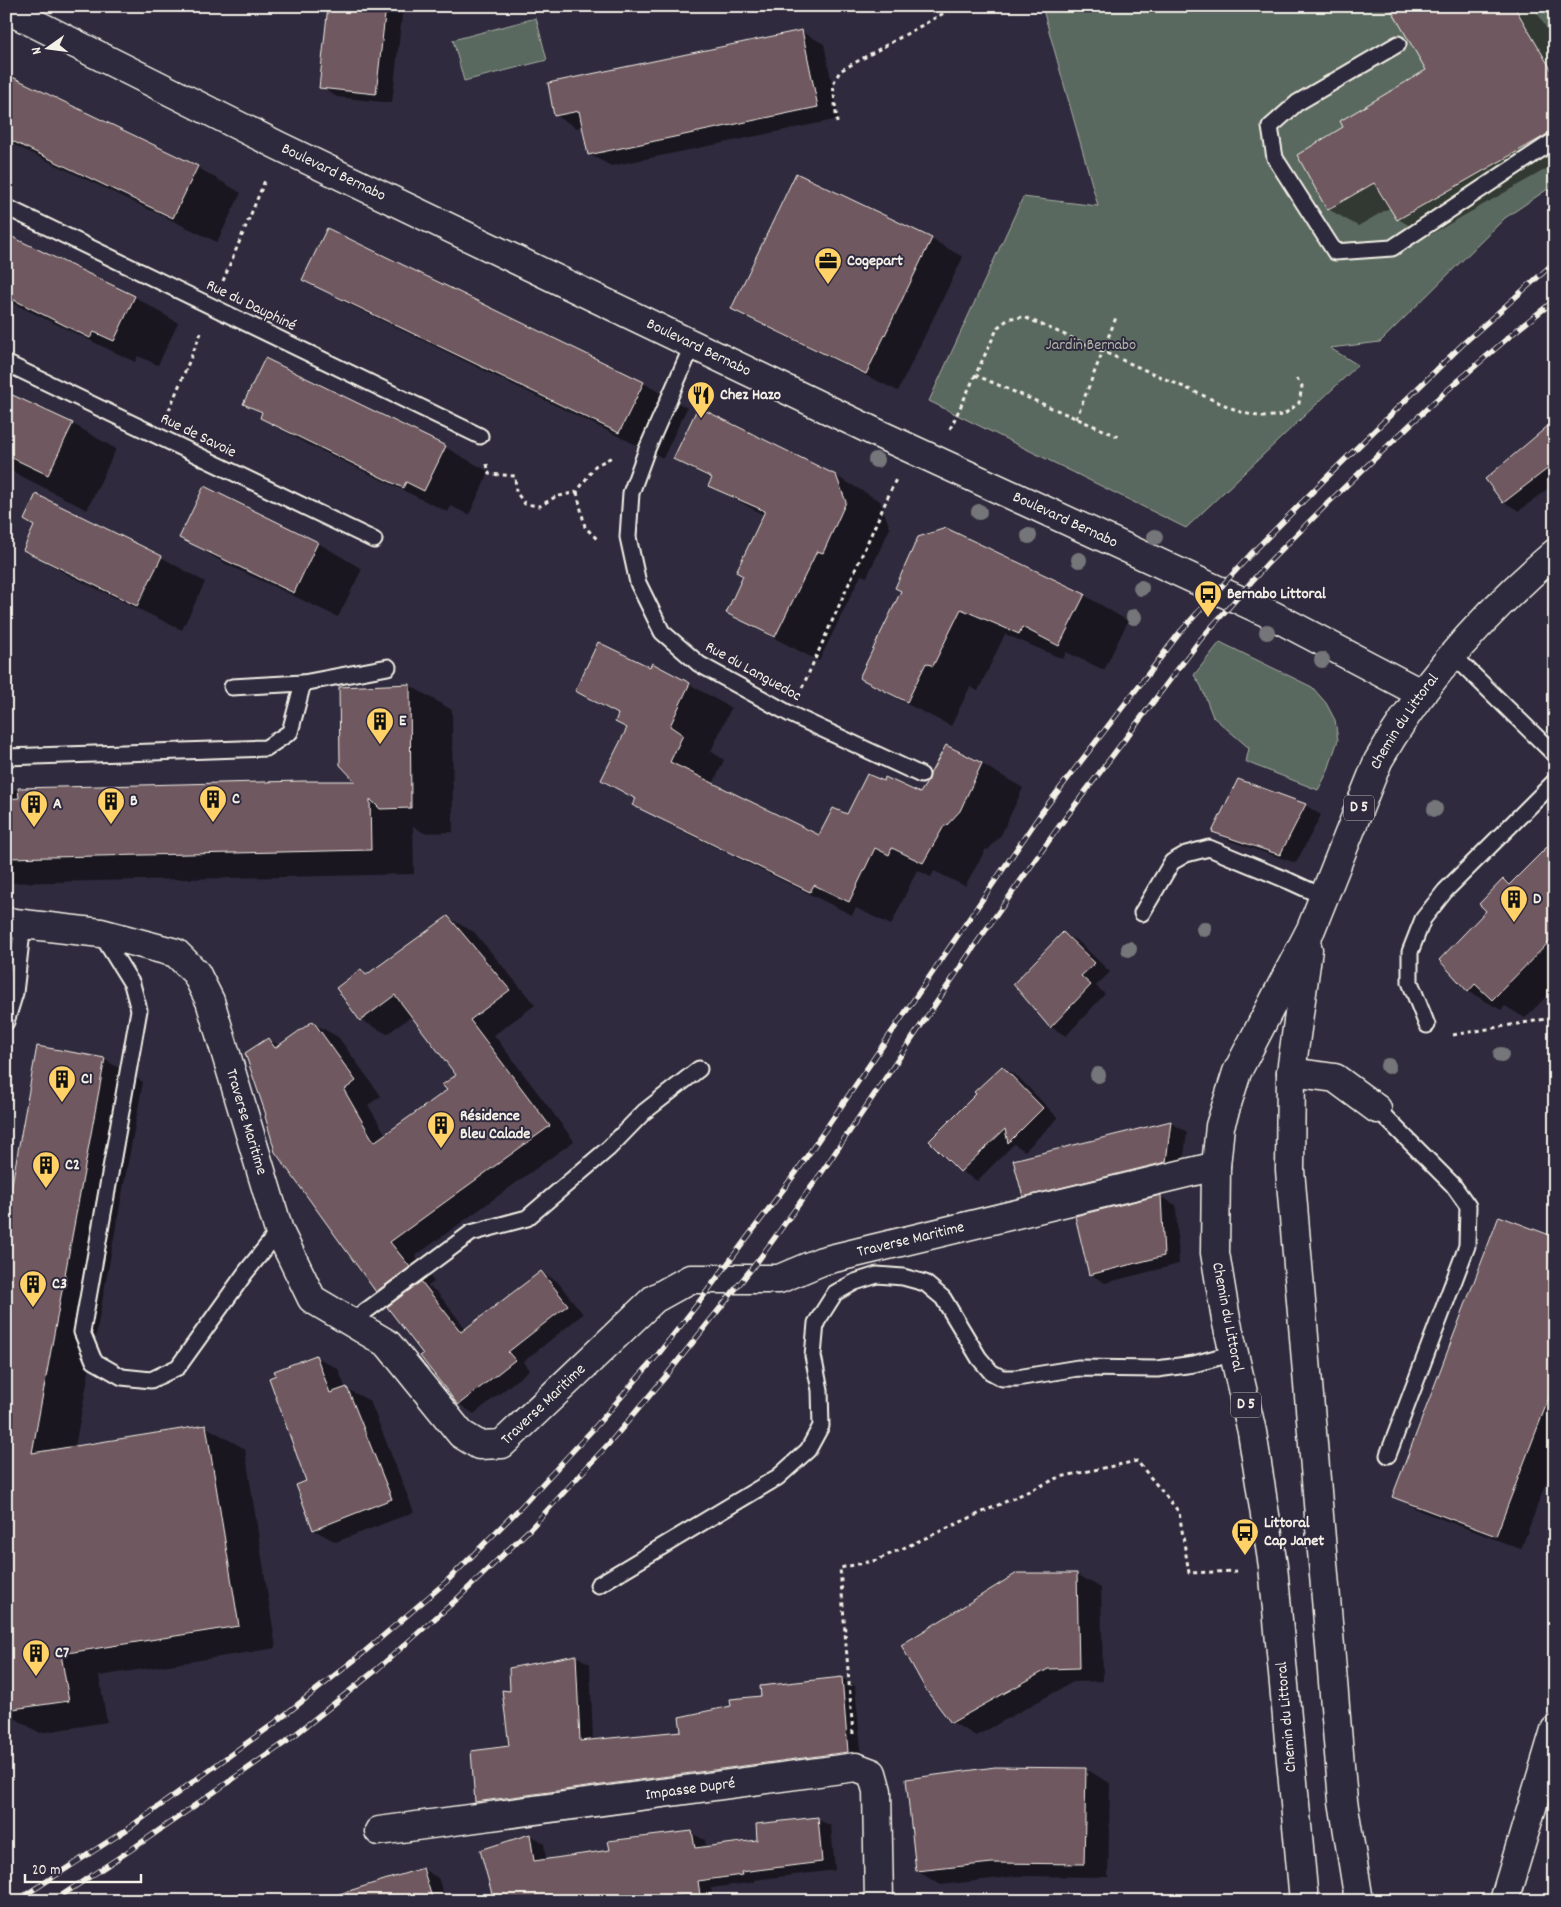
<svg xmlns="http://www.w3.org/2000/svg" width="1561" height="1907" font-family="Dekko,sans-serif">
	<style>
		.green { fill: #5a695f; stroke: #a7ada4 }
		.shadow { fill: #0007 }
		.building { fill: #705960; stroke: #f4f1e8 }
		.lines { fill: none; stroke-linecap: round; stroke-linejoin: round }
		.lane-casing { stroke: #f4f1e8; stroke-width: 19 }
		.street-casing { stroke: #f4f1e8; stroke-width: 31 }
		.primary-casing { stroke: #f4f1e8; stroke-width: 31 }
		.highway-casing { stroke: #f4f1e8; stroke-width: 31 }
		.path { stroke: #f4f1e8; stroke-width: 3; stroke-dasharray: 4 4; stroke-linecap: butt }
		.lane { stroke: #2f2a3d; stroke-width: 15 }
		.street { stroke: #2f2a3d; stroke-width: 28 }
		.primary { stroke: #2f2a3d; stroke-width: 28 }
		.highway { stroke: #2f2a3d; stroke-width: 28 }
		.rail-casing { stroke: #f4f1e8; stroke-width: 5.5 }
		.rail { stroke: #2f2a3d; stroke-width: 4; stroke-dasharray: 11; stroke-linecap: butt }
		.tree { fill: #757679 }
		.labels { text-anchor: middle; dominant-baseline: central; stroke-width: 4; stroke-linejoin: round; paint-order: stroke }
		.shield { fill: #2f2a3d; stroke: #b9b5b5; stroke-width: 1 }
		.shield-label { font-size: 15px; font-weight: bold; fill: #f4f1e8 }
		.street-label { font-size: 16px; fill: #f4f1e8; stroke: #2f2a3d }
		.poi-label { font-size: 16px; font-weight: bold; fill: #f4f1e8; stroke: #2f2a3d; text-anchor: start }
		.park-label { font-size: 16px; fill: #afb4aa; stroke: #2f2a3d }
	</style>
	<rect width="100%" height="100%" fill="#2f2a3d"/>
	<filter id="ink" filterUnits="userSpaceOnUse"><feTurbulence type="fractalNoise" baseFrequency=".02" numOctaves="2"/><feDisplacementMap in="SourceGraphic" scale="10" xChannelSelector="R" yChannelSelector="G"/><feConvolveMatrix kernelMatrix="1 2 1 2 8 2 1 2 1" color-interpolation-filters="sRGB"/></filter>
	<g filter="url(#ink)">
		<!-- green -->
		<g class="green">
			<path d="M1042,6H1555V184L1505,218L1380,342L1330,348L1358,365L1186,528L929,401L1023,197L1098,206Z"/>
			<path d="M536,18L547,60L464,81L453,40Z"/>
			<path d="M1220,642L1312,687L1326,703L1335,720L1338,740L1327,773L1318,790L1246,762L1249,748L1213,717L1201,686L1194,675Z"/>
		</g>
		<!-- shadow -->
		<g class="shadow">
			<path d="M329,6H403L392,103L337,97L321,87Z"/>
			<path d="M1391,6H1533L1555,43V164L1428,236L1398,219L1391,207L1358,226L1328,209L1344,128L1428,71Z"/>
			<path d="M802,32L824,44L839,119L611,166L589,154L584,126L577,128L555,115Z"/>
			<path d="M6,75L197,167L241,193L217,242L6,141Z"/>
			<path d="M797,175L931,239L963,257L898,391L764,326L733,308Z"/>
			<path d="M6,235L135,297L178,323L158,365L138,356L135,362L6,300Z"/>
			<path d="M304,279L643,383L687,408L663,458L348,304Z"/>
			<path d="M6,393L73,424L116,449L87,510L6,468Z"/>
			<path d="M245,403L445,447L489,472L469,515L451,506L448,512L305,443L261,418L262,414Z"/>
			<path d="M1555,422V483L1519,511L1504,502L1487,479Z"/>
			<path d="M675,459L836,476L880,501L890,528L867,577L861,575L819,661L772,637L728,612L745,575L764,515L709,485L712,480Z"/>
			<path d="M204,488L318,543L362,569L338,617L224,563L180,537Z"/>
			<path d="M946,529L1084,595L1128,621L1104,670L1066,652L1063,659L1005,634L978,691L970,687L951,726L905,703L861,678L902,591Z"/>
			<path d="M24,549L161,557L205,582L182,630L68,575Z"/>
			<path d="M651,669L689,684L731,708L711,751L724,760L713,784L819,837L847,816L921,795L947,747L982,764L1023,788L1001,835L988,850L986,849L965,886L934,871L931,877L917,870L891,925L856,908L852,915L676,828L634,805L637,800L602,780L628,728L619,715L576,691Z"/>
			<path d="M409,685L452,710L453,832L424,833L413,826L414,874L6,883V790L302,782H357Z"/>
			<path d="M1305,805L1321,815L1296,863L1230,841L1214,832Z"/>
			<path d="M1555,840V988L1525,1018L1505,1006L1501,1010L1468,991L1487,911L1504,880L1511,884Z"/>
			<path d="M448,918L474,932L535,1005L494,1035L574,1141L415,1256L434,1282L428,1286L437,1292L466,1329L541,1272L557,1281L583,1314L523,1362L529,1370L474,1414L459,1404L422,1356L425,1354L396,1302L377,1291L268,1039L280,1046L313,1023L338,1037L381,1096L368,1105L386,1135L449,1090L458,1075L412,1016L387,1034L361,1020V971L369,975Z"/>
			<path d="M1063,933L1079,942L1110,972L1096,986L1105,994L1066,1036L1051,1027L1015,984Z"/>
			<path d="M105,1060L143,1082L75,1447L206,1427L245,1449L276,1648L99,1676L107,1722L40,1733L6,1713V1220Z"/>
			<path d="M1002,1067L1018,1077L1058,1118L1025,1151L1014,1144L977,1181L961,1171L931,1141Z"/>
			<path d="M1171,1123L1187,1132L1182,1171L1040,1205L1024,1196Z"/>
			<path d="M1161,1197L1176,1205L1179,1264L1105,1283L1090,1274Z"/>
			<path d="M1555,1238V1459L1521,1549L1418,1510L1394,1496Z"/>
			<path d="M315,1356L338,1369L346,1389H347L370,1401L414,1512L336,1542L314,1530L307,1481Z"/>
			<path d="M1077,1574L1101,1588L1103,1681L1073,1682L976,1736L952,1722Z"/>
			<path d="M576,1656L590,1664L593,1741L683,1732L763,1697L842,1678L855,1686L862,1760L490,1810L476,1802L510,1747L511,1692Z"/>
			<path d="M1085,1769L1110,1783L1108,1877L1017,1876L941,1885L917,1871Z"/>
			<path d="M817,1819L831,1826L835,1870L754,1880L755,1882L711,1888L713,1901H495L482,1850L530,1835L544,1843L546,1860L612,1851L691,1833L705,1840L706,1848L759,1841Z"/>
			<path d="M423,1869L438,1878L446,1901H351Z"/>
		</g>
		<!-- building -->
		<g class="building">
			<path d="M328,6H386L376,94L319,88Z"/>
			<path d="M1389,6H1514L1555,76V130L1397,220L1374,183L1327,210L1297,155L1343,127L1340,121L1426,70Z"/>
			<path d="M802,30L818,107L588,155L579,111L554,116L548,83Z"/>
			<path d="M6,74L198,166L173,218L6,138Z"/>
			<path d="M796,173L932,238L866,374L731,309Z"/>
			<path d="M327,228L644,382L619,433L302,280Z"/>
			<path d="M6,234L135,296L114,341L94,332L90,338L6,296Z"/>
			<path d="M265,358L446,446L424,491L406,482L403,488L260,418L262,412L243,404Z"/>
			<path d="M6,392L73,423L48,475L6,455Z"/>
			<path d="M698,407L836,475L846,502L823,553L817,551L775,637L726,613L743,576L736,572L765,511L708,486L712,478L673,459Z"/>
			<path d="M1555,420V463L1503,503L1485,479Z"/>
			<path d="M204,486L318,542L294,593L179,538Z"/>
			<path d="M36,494L162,556L137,606L23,550L34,526L24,520Z"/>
			<path d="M946,528L1085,594L1059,646L1022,627L1019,634L961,609L933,666L926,663L907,702L859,678L901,591L895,588L918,537Z"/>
			<path d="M598,642L650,667L652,663L690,683L670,726L683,735L670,762L819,835L833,808L847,814L867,774L884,781L885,777L920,793L929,779L930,774L946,745L982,763L960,811L946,826H944L923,863L892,848L889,855L875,848L849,902L814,885L810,892L632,805L636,799L601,780L627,728L615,722L618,714L575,691Z"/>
			<path d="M410,684L411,808L380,809L370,799L371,850L6,858V799L19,798L18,788L302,781H355L340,765L339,687Z"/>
			<path d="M1238,779L1306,804L1280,855L1212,832Z"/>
			<path d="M1555,839V936L1492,1000L1475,984L1468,992L1439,960L1486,911L1479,904L1503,879L1509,885Z"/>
			<path d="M448,916L510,990L470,1020L550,1126L390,1242L410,1267L376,1292L275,1152L265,1116L266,1115L245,1053L268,1038L275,1048L313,1021L356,1081L344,1090L374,1142L447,1090L442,1085L456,1075L395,995L360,1021L336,988L361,969L366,975Z"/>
			<path d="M1063,932L1095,963L1081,976L1091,985L1050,1028L1013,984Z"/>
			<path d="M37,1046L105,1058L32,1453L206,1425L239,1626L61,1654L69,1701L6,1710V1217Z"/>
			<path d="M1002,1066L1043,1108L1008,1143L1005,1129L960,1172L929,1141L976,1094L974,1092Z"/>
			<path d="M1171,1121L1166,1162L1023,1197L1013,1160Z"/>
			<path d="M1161,1195L1164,1256L1089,1275L1075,1216Z"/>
			<path d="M1499,1216L1555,1237V1382L1496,1536L1392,1497Z"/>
			<path d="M541,1271L568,1305L508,1352L515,1360L458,1405L420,1356L423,1354L387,1307L421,1281L461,1332Z"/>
			<path d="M316,1355L330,1393L347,1387L392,1499L313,1530L296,1485L306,1481L269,1378L276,1375L274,1371Z"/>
			<path d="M1017,1573H1077L1079,1668L1048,1669L951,1723L926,1690L901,1645Z"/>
			<path d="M576,1655L580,1741L681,1731L679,1717L731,1706L730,1699L761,1696L760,1686L842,1677L848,1752L475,1802L471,1751L509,1746L502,1690L510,1691L509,1668Z"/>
			<path d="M995,1767L1086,1768L1084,1864L992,1863L916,1871L906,1779Z"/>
			<path d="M818,1817L822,1862L741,1872L742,1875L698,1881L700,1895H682L605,1901H494L480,1850L530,1834L534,1861L610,1850L608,1841L692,1831L695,1848L757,1840L756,1824Z"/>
			<path d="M423,1868L433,1901H340L339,1894Z"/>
		</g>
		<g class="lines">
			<!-- lane casing -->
			<g class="lane-casing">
				<g id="lane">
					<path d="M1398,44L1297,103L1270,127L1275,158L1335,252L1392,248L1555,140"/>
					<path d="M6,207L480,436"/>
					<path d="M693,344L647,449L631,493L628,537L638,583L662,632L699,664L790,714L921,775"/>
					<path d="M6,363L374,540"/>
					<path d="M1453,655L1555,755"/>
					<path d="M232,687L303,683L388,667"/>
					<path d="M6,757L266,748L290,732L303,683"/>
					<path d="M1142,913L1172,862L1186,854L1209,848L1289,881L1324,897"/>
					<path d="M101,934L132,984L139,1010L82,1332L94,1361L122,1377L151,1380L178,1367L246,1272L279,1231"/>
					<path d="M6,1022L15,993L23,923"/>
					<path d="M1427,1025L1410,982V952L1423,919L1445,891L1555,781"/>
					<path d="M1377,1109L1453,1185L1468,1206L1467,1246L1388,1455"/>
					<path d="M351,1322L471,1233L527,1218L609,1148L644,1112L699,1069"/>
					<path d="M598,1585L778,1477L808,1450L821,1426L820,1390L813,1356L816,1323L835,1293L855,1282L877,1275L903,1277L925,1283L943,1298L979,1358L991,1372L1002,1378H1017L1078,1368L1157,1369L1194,1364L1234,1353"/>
				</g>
			</g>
			<!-- street casing -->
			<g class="street-casing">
				<g id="street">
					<path id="s1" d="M6,9L279,146L881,435L1272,615L1422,694"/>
					<path id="s2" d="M6,922L101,933L176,953L196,973L210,1001L279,1231L312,1299L388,1344L461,1434L479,1445L502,1444L654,1299L690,1279H779L822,1261L1216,1166"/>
					<path d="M1291,1072L1335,1078L1377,1109"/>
					<path id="s3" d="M379,1831L856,1767L872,1773L877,1791L879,1901"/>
				</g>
			</g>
			<!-- primary casing -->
			<g class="primary-casing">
				<g id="primary">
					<path d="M1308,949L1291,1072L1290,1170L1343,1801L1359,1901"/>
					<path id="s4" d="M1304,1901L1273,1566L1252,1432L1226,1319L1215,1253L1216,1166L1220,1126L1237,1072L1311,929L1378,761C1423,681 1486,612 1555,553"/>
				</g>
			</g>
			<!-- highway casing -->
			<g class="highway-casing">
				<path id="highway" d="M1504,1901L1555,1730"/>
			</g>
			<!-- path -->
			<g class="path">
				<path d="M837,123L833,84L840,71L944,13V6"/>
				<path d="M223,281L266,178"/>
				<path d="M975,375L1122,438"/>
				<path d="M169,410L201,333"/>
				<path d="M1076,419L1117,315"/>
				<path d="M950,429L998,327L1010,318L1024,317L1243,413L1263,417L1283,415L1299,403L1302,386L1296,378"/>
				<path d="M487,464L489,474L515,476L516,492L525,504L540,506L555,497L577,492L595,466L614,456"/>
				<path d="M577,492L585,527L599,541"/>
				<path d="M802,688L896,479"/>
				<path d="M1453,1035L1546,1019L1555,1014"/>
				<path d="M853,1734L840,1568L877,1560L1060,1477L1137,1461L1179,1512L1189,1573L1238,1571"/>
			</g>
			<!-- lane -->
			<use href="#lane" class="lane"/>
			<!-- street -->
			<use href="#street" class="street"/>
			<!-- primary -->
			<use href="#primary" class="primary"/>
			<!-- highway -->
			<use href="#highway" class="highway"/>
			<!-- rail casing -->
			<g class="rail-casing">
				<g id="rail">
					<path d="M16,1901L126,1830L272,1725L363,1653L446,1582L519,1509L596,1426L656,1357L696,1306L797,1171L1042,812L1181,631L1250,555L1325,479L1465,342L1555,262"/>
					<path d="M53,1901L135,1847L286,1742L376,1670L456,1600L530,1529L613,1439L666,1376L760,1258L822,1172L978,941L1060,825L1200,640L1267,564L1329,502L1436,400L1517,330L1555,300"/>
				</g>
			</g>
			<!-- rail -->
			<use href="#rail" class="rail"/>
		</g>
		<!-- trees -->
		<g class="tree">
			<circle cx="876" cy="460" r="8"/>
			<circle cx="979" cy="512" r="8"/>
			<circle cx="1029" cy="536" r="8"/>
			<circle cx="1155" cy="537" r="8"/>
			<circle cx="1079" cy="560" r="8"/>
			<circle cx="1141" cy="588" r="8"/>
			<circle cx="1134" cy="617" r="8"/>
			<circle cx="1267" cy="632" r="8"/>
			<circle cx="1322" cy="660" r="8"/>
			<circle cx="1435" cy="809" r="8"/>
			<circle cx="1204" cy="929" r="8"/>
			<circle cx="1129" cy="949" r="8"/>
			<circle cx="1501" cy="1055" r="8"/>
			<circle cx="1388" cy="1066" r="8"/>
			<circle cx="1098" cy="1075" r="8"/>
		</g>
	</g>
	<!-- icons -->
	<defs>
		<g id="office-pin" transform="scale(1.4375)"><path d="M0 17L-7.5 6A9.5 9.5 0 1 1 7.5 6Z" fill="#ffd166" stroke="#2f2a3d"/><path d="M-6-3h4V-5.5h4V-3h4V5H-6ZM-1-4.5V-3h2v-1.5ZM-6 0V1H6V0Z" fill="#111"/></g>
		<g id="restaurant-pin" transform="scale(1.4375)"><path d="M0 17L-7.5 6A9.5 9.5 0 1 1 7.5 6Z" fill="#ffd166" stroke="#2f2a3d"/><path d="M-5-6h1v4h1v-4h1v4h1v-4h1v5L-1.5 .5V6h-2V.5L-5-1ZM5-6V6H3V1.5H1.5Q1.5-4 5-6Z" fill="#111"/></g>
		<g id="bus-pin" transform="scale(1.4375)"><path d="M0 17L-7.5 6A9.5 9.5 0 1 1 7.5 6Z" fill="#ffd166" stroke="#2f2a3d"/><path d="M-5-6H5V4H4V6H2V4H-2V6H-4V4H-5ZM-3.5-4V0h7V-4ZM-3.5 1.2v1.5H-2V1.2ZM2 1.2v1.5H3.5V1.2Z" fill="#111"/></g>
		<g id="building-pin" transform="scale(1.4375)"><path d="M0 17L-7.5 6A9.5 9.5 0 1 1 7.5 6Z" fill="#ffd166" stroke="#2f2a3d"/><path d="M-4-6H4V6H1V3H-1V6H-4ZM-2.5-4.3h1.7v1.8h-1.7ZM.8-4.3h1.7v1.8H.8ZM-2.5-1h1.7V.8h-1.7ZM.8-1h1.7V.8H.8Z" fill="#111"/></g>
	</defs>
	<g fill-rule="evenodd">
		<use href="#office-pin" x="828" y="261"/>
		<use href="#restaurant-pin" x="701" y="395"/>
		<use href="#bus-pin" x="1208" y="594"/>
		<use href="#building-pin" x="380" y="721"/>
		<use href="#building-pin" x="213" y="799"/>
		<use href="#building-pin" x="111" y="801"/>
		<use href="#building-pin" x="34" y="804"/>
		<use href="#building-pin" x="1514" y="899"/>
		<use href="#building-pin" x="62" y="1079"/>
		<use href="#building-pin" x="441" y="1125"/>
		<use href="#building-pin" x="46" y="1165"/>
		<use href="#building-pin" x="33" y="1284"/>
		<use href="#bus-pin" x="1245" y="1532"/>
		<use href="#building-pin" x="36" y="1653"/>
	</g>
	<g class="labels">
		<!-- shield labels -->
		<g class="shield">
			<rect x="1344" y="795.5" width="30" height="25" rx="4"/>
			<rect x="1231" y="1392.5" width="30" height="25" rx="4"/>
		</g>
		<g class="shield-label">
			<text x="1359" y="808">D 5</text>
			<text x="1246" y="1405">D 5</text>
		</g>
		<!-- street labels -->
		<g class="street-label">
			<text stroke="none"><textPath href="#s1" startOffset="366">Boulevard Bernabo</textPath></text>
			<text transform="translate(251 306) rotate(26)">Rue du Dauphiné</text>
			<text stroke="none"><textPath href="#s1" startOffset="771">Boulevard Bernabo</textPath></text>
			<text transform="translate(198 436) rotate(26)">Rue de Savoie</text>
			<text stroke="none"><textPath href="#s1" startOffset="1176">Boulevard Bernabo</textPath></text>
			<text transform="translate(753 672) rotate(29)">Rue du Languedoc</text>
			<text stroke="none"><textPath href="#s4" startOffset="1228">Chemin du Littoral</textPath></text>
			<text stroke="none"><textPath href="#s2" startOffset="359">Traverse Maritime</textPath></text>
			<text stroke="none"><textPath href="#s2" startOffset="1275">Traverse Maritime</textPath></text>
			<text transform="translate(1227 1317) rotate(79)">Chemin du Littoral</text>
			<text stroke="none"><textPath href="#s2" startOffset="854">Traverse Maritime</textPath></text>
			<text transform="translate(1287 1717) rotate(-95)">Chemin du Littoral</text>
			<text stroke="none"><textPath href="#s3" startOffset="314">Impasse Dupré</textPath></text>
		</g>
		<!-- poi labels -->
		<g class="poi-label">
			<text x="847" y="261">Cogepart</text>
			<text x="720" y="395">Chez Hazo</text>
			<text x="1227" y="594">Bernabo Littoral</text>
			<text x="399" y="721">E</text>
			<text x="232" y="799">C</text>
			<text x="130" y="801">B</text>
			<text x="53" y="804">A</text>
			<text x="1533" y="899">D</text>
			<text x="81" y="1079">C1</text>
			<text x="460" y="1116">Résidence<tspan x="460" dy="18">Bleu Calade</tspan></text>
			<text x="65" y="1165">C2</text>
			<text x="52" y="1284">C3</text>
			<text x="1264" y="1523">Littoral<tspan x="1264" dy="18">Cap Janet</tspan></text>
			<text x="55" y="1653">C7</text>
		</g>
		<!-- park labels -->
		<g class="park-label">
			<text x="1091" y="345">Jardin Bernabo</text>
		</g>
	</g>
	<!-- margin -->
	<rect width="1561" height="1907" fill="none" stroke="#2f2a3d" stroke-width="25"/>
	<rect x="12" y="12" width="1536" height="1882" fill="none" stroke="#f4f1e8" stroke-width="2" filter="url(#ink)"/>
	<!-- north arrow -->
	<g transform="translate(48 48) rotate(256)" stroke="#2f2a3d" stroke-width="4" paint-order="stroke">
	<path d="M0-4L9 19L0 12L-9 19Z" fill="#f4f1e8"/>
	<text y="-8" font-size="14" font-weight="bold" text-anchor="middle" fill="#f4f1e8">N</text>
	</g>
	<!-- scale -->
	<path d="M25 1874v8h116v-8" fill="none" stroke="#f4f1e8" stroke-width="2.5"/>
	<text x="32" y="1874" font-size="15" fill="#f4f1e8" stroke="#2f2a3d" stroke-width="4" paint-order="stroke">20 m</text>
</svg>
